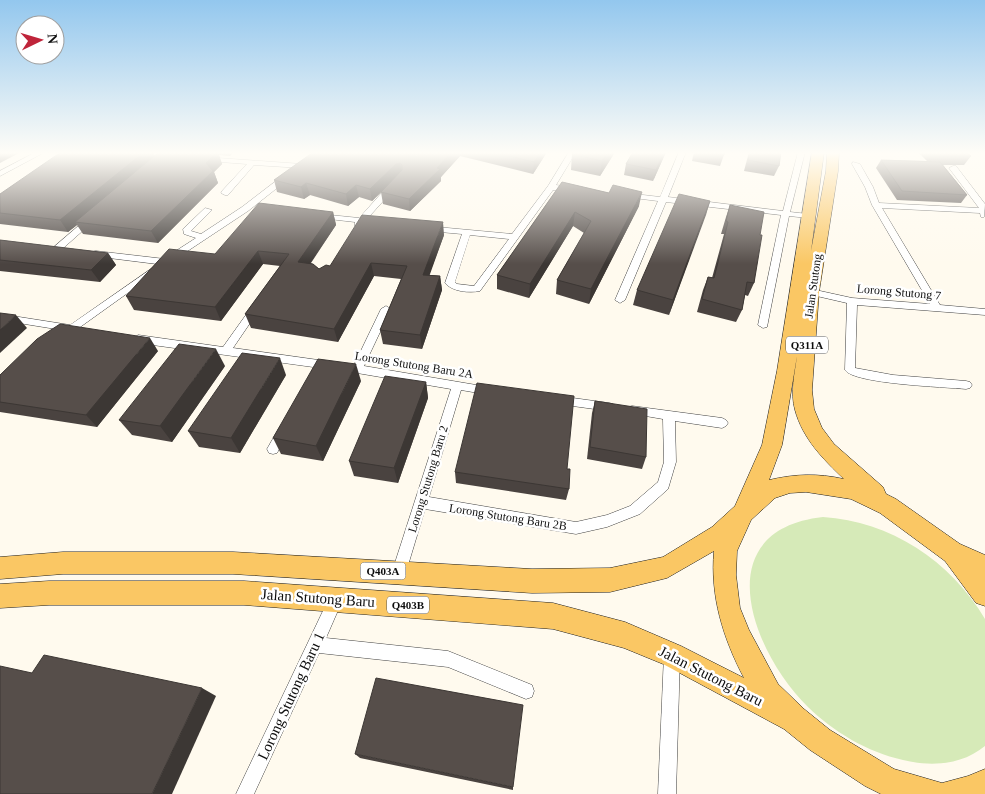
<svg xmlns="http://www.w3.org/2000/svg" width="985" height="794" font-family="'Times New Roman',serif">
	<style>
		.green { fill: #d6eab8 }
		.lines { fill: none; stroke-linecap: round; stroke-linejoin: round }
		.minor-casing { stroke: #414141; stroke-width: 1 }
		.primary-casing { stroke: #1f1f1f; stroke-width: 1 }
		.minor { fill: #fff; fill-rule: evenodd }
		.primary { fill: #fac764; fill-rule: evenodd }
		.wall { fill: #4a4340 }
		.shaded-wall { fill: #3c3734 }
		.building { fill: #564e4a; stroke: #3c3734 }
		.labels { text-anchor: middle; dominant-baseline: central; stroke-width: 5; stroke-linejoin: round; paint-order: stroke }
		.shield { fill: #fff; stroke: #565656; stroke-width: 1 }
		.shield-label { font-size: 11px; font-weight: bold; fill: #0e0e0e }
		.street-label { font-size: 12px; fill: #0e0e0e; stroke: #fff }
		.near-street-label { font-size: 15px; fill: #0e0e0e; stroke: #fff }
	</style>
	<rect width="100%" height="100%" fill="#fffaee"/>
	<!-- green -->
	<path class="green" d="M823,517C890,521 951,561 985,619V746C962,765 931,767 903,760C867,752 834,732 808,707C751,651 706,530 823,517Z"/>
	<g class="lines">
		<!-- minor casing -->
		<g class="minor-casing">
			<g id="minor">
				<path d="M36,152H45L0,176V171Z"/>
				<path d="M569,152H576L556,185L576,188V192L553,190L480,291C469,293 453,292 445,283L462,234L429,231L426,230V226L512,234L548,186ZM470,235L509,239L474,286L457,284L455,282Z"/>
				<path d="M679,152H686L668,197L783,211L798,152H805L790,212L808,214L812,216L808,218L789,216L767,327L763,328L758,325L781,215L666,202L625,300L620,303L615,300L658,201L626,197L622,195L626,193L660,197Z"/>
				<path d="M204,157L302,164L306,166L302,168L254,165L228,195H225L221,193L222,191L247,164L207,161H204Z"/>
				<path d="M853,162L860,164L873,187L879,203L979,208L949,168L953,166H956L985,204L984,217H981L980,213L882,208L940,305L985,309V315L857,305L855,368L893,375L966,381L970,382L972,385L970,388L966,389C945,387 854,384 845,370L847,303L808,294V290L811,289L852,298L930,304L872,205L865,187L852,164Z"/>
				<path d="M284,175L291,177L248,211L174,260H168V256L196,238L184,234L183,229L205,208L212,210L191,231L201,234L242,207Z"/>
				<path d="M388,186L395,188L367,219L377,220V224L363,223L358,226H355V222L320,218L316,216L320,214L359,218Z"/>
				<path d="M89,217L96,219L60,251H54V247Z"/>
				<path d="M96,251L165,259L169,262L165,265L93,256V252Z"/>
				<path d="M154,267L157,268V272L69,335H61L60,333L62,330L0,320V314L70,325Z"/>
				<path d="M256,304L261,307L233,348L354,365L381,309L386,306L391,309L364,366L494,388L496,391L490,395L461,390L429,497L576,522L607,515L630,506L658,482L664,462L663,419L628,413L626,410L628,407L632,406L722,418L726,420L728,423L726,426L722,428L675,421L676,462L668,489L640,514L607,527L576,534L425,509L406,572L404,577L399,579L394,577L392,572L451,389L357,373L138,343L133,339L138,335L223,347L253,305Z"/>
				<path d="M558,396L609,403L613,404L615,407L613,410L609,411L558,404L554,403L552,400L554,397Z"/>
				<path d="M283,426L287,428L289,431L277,453L273,454L269,453L267,449L279,428Z"/>
				<path d="M336,592L341,594L343,599L326,638L448,651L532,685L534,691L532,697L526,699L448,667L319,653L254,794H236L331,594Z"/>
				<path d="M672,647L678,649L680,655L676,794H658L664,655L666,649Z"/>
			</g>
		</g>
		<!-- primary casing -->
		<g class="primary-casing">
			<path id="primary" d="M812,152H824L811,251L826,171L827,152H839L838,171L819,292L812,390L814,409L822,428L834,444L883,487L886,494L896,499L960,544L985,555V606L976,603L945,561L880,513L851,499L806,492L790,493L775,498L751,520L737,551L736,575L740,608L749,630L778,684L804,709L830,730L894,769L942,783L968,776L985,769V794H881L865,786L810,750L784,729L663,664L624,648L553,629L244,605H49L0,608V584L49,581H244L553,603L625,622L681,646L744,678C723,638 710,596 714,551L667,578L610,592L532,593L233,574H63L0,579V557L63,552H233L532,569L610,568L663,557L712,527L735,506L762,445L777,371ZM797,356C795,372 790,393 795,410C803,439 823,459 844,479C817,473 795,474 769,480L782,445Z"/>
		</g>
		<!-- minor -->
		<use href="#minor" class="minor"/>
		<!-- primary -->
		<use href="#primary" class="primary"/>
	</g>
	<!-- wall -->
	<g class="wall">
		<path d="M153,152L155,156L159,152H234L230,156L219,155L222,164L214,172L218,183L158,243L83,234L77,225L68,232L0,224V194Z"/>
		<path d="M317,152H420L416,156H417L420,152H547L533,174L460,156L441,177V181L410,211L383,204L381,192L372,201L359,197L348,206L310,195L304,199L277,192L274,180Z"/>
		<path d="M574,152H615L600,176L571,170L572,154Z"/>
		<path d="M633,152H666L653,181L624,175L626,164Z"/>
		<path d="M694,152H725L720,166L692,161Z"/>
		<path d="M749,152H781L779,166L774,176L744,171Z"/>
		<path d="M918,152H967L971,156L964,165H943L967,195L961,203L897,200L876,168L881,160L927,161Z"/>
		<path d="M562,182L609,193L639,206L589,304L556,294L557,280L584,233L573,226L529,298L497,289V275Z"/>
		<path d="M710,201L669,315L633,305L637,290Z"/>
		<path d="M730,205L760,235L754,283L748,296L745,295L742,310L736,322L697,312L703,290L708,277L712,278L724,234H721L726,217Z"/>
		<path d="M333,212L336,225L311,263L319,269L444,235L429,275L440,276L442,290L422,349L383,344L380,330L401,279L374,276L338,342L251,328L245,314L280,266L263,264L221,321L134,310L126,296L215,254Z"/>
		<path d="M0,240L108,253L116,265L100,282L0,271Z"/>
		<path d="M158,351L97,427L0,412V375Z"/>
		<path d="M225,366L172,442L132,435L119,420Z"/>
		<path d="M286,375L240,453L199,447L188,431Z"/>
		<path d="M361,381L323,461L281,454L273,438Z"/>
		<path d="M426,382L428,398L398,483L354,476L349,461Z"/>
		<path d="M595,401L646,457L642,469L587,459L592,413Z"/>
		<path d="M567,469L569,489L566,500L456,483L455,472Z"/>
		<path d="M355,754L513,787V790L360,758Z"/>
	</g>
	<!-- shaded-wall -->
	<g class="shaded-wall">
		<path d="M0,152H21L0,163Z"/>
		<path d="M144,152H153L156,159L75,222L77,225L68,232L60,220Z"/>
		<path d="M217,152H218L222,164L214,172L218,183L158,243L151,231L206,163Z"/>
		<path d="M408,152H420L410,161V167Z"/>
		<path d="M452,152H460V156L441,177V181L410,211L409,199Z"/>
		<path d="M541,152H547L533,174L534,162Z"/>
		<path d="M608,152H615L600,176L602,161Z"/>
		<path d="M664,152H666L653,181L656,170Z"/>
		<path d="M400,163L402,175L398,176L372,201L370,189L396,164Z"/>
		<path d="M306,183L310,195L304,199L301,187Z"/>
		<path d="M356,185L359,197L348,206L346,194Z"/>
		<path d="M642,192L639,206L589,304L591,289Z"/>
		<path d="M710,201L706,215L669,315L673,300Z"/>
		<path d="M333,212L336,225L302,275L298,262Z"/>
		<path d="M575,212L573,226L529,298L530,284Z"/>
		<path d="M443,222L444,235L425,288L423,275Z"/>
		<path d="M258,251L263,264L221,321L215,307Z"/>
		<path d="M108,253L116,265L100,282L91,270Z"/>
		<path d="M371,263L374,276L338,342L334,329Z"/>
		<path d="M440,276L442,290L422,349L420,335Z"/>
		<path d="M16,315L27,328L0,353V330Z"/>
		<path d="M150,338L158,351L97,427L86,415Z"/>
		<path d="M216,349L225,366L172,442L160,426Z"/>
		<path d="M280,358L286,375L240,453L231,438Z"/>
		<path d="M356,364L361,381L323,461L316,446Z"/>
		<path d="M426,382L428,398L398,483L394,468Z"/>
		<path d="M202,688L216,696L172,794H152Z"/>
	</g>
	<!-- building -->
	<g class="building">
		<path d="M61,152H144L60,220L0,213V194Z"/>
		<path d="M159,152H217L206,163L213,171L151,231L75,222Z"/>
		<path d="M317,152H408V156H417L420,152H452L437,168L440,169L409,199L381,192L402,170V165L400,163L396,164L370,189L356,185L346,194L306,183L301,187L274,180L312,153L315,154Z"/>
		<path d="M493,152H541L534,162Z"/>
		<path d="M574,152H608L602,161L572,154Z"/>
		<path d="M633,152H664L656,170L626,164Z"/>
		<path d="M710,152H725L724,155Z"/>
		<path d="M750,152H781L779,166L748,160Z"/>
		<path d="M932,152H967L971,156H936Z"/>
		<path d="M881,160L940,162L967,195L902,191Z"/>
		<path d="M562,182L609,193L613,185L642,192L591,289L557,280L591,221L575,212L530,284L497,275Z"/>
		<path d="M679,194L710,201L673,300L637,290Z"/>
		<path d="M259,203L333,212L298,262L313,264L319,269L326,265L330,266L362,215L443,222L423,275L440,276L420,335L380,330L407,266L371,263L334,329L245,314L289,254L258,251L215,307L126,296L169,249L215,254Z"/>
		<path d="M730,205L764,212L760,235H762L754,283L747,282L742,310L702,299L708,277L714,278L728,222L726,221Z"/>
		<path d="M0,240L108,253L91,270L0,260Z"/>
		<path d="M0,313L16,315L0,330Z"/>
		<path d="M60,324L150,338L86,415L0,402V375L37,339Z"/>
		<path d="M179,344L216,349L160,426L119,420Z"/>
		<path d="M242,353L280,358L231,438L188,431Z"/>
		<path d="M318,359L356,364L316,446L273,438Z"/>
		<path d="M385,376L426,382L394,468L349,461Z"/>
		<path d="M477,383L574,396L567,469H570L569,489L455,472Z"/>
		<path d="M595,401L647,409L646,457L590,447Z"/>
		<path d="M44,655L202,688L152,794H0V666L32,673Z"/>
		<path d="M376,678L523,705L513,787L355,754Z"/>
	</g>
	<!-- sky -->
	<linearGradient id="sky" x2="0" y2="1"><stop stop-color="#93c7ee"/><stop offset="0.58" stop-color="#fffdf7"/><stop offset="1" stop-color="#fffdf7" stop-opacity="0"/></linearGradient>
	<rect width="985" height="264" fill="url(#sky)"/>
	<g class="labels">
		<!-- shield labels -->
		<g class="shield">
			<rect x="786" y="336.5" width="42" height="17" rx="4"/>
			<rect x="360.5" y="562.5" width="45" height="17" rx="4"/>
			<rect x="387" y="596.5" width="42" height="17" rx="4"/>
		</g>
		<g class="shield-label">
			<text x="807" y="345">Q311A</text>
			<text x="383" y="571">Q403A</text>
			<text x="408" y="605">Q403B</text>
		</g>
		<!-- street labels -->
		<g class="street-label">
			<text transform="translate(813 286) rotate(-82)">Jalan Stutong</text>
			<text transform="translate(899 292) rotate(5)">Lorong Stutong 7</text>
			<text transform="translate(414 365) rotate(9)">Lorong Stutong Baru 2A</text>
			<text transform="translate(428 479) rotate(-73)">Lorong Stutong Baru 2</text>
			<text transform="translate(508 517) rotate(9)">Lorong Stutong Baru 2B</text>
		</g>
		<!-- near-street labels -->
		<g class="near-street-label">
			<text transform="translate(318 598) rotate(4)">Jalan Stutong Baru</text>
			<text transform="translate(711 676) rotate(27)">Jalan Stutong Baru</text>
			<text transform="translate(291 696) rotate(-65)">Lorong Stutong Baru 1</text>
		</g>
	</g>
	<!-- north arrow -->
	<g transform="translate(40 40) rotate(85)"><circle r="24" fill="#ffffff" stroke="#9f9f9f"/>
	<path d="M0-4L9 19L0 12L-9 19Z" fill="#bf243a"/>
	<text y="-8" font-size="14" font-weight="bold" text-anchor="middle" fill="#0e0e0e">N</text>
	</g>
</svg>
